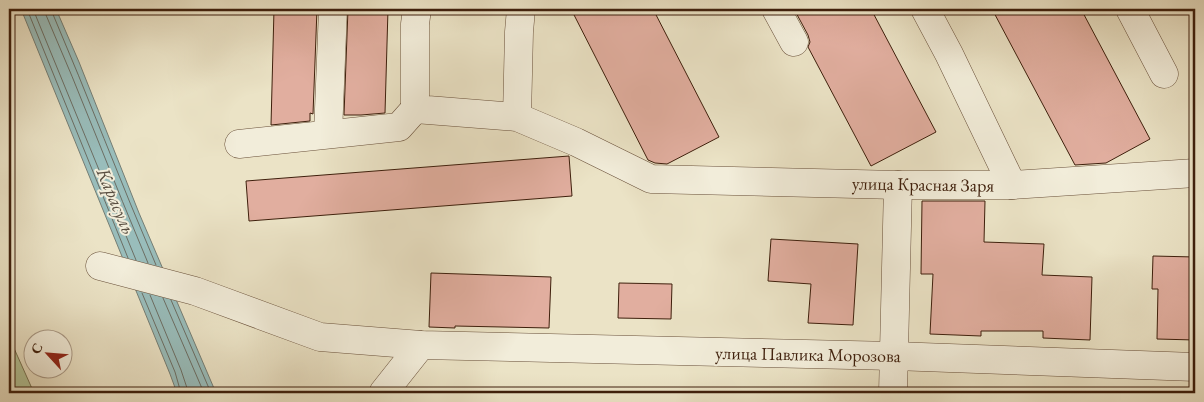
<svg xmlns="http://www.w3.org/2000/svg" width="1204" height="402" font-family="'EB Garamond',serif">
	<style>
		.green { fill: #b4c497; stroke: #797252 }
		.water { fill: #99bdbb; stroke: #757e75 }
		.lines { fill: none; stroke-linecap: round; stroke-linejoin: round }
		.shore { stroke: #6c6e64; stroke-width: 1 }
		.building { fill: #e1ae9f; stroke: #3e1f0c }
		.minor-casing { stroke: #69503a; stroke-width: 29 }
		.minor { stroke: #f2edda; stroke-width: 28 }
		.labels { text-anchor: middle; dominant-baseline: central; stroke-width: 4; stroke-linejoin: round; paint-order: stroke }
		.street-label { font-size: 18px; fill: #3e1f0c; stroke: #f2edda }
		.water-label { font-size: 19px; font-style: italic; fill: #594e41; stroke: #f2edda }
	</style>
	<rect width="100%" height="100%" fill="#ebe3c6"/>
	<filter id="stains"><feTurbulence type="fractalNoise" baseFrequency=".004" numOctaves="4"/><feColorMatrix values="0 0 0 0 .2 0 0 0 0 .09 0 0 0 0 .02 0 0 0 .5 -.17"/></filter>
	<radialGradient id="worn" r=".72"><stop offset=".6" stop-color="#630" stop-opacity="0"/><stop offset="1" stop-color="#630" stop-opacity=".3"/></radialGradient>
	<!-- green -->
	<path class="green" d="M9,337L34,393H9Z"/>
	<!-- water -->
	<path class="water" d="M21,9H56L79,62L139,213L216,393H177L170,374Z"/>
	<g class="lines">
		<!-- shore -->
		<g class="shore">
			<path d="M27,9L128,258"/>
			<path d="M33,9L136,260"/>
			<path d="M45,9L46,15C82,97 113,181 148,263"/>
			<path d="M52,9V12C88,96 120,181 156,265"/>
			<path d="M142,293L175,372L181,393"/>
			<path d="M150,295L181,370L187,388L188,393"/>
			<path d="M163,298L204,393"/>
			<path d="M171,300L211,393"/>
		</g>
	</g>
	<!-- building -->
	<g class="building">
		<path d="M274,9H317L313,114L310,113V121L271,125Z"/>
		<path d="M348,9H388L385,113L361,115H344Z"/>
		<path d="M571,9H653L719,137L667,164L655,163L648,160Z"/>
		<path d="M794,9H871L936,132L871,166L808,47L810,42L808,35Z"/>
		<path d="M992,9H1081L1150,139L1106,163L1075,165Z"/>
		<path d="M569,156L572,196L249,221L246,181Z"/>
		<path d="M922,201H985L984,242L1044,244L1042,275L1092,277L1090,340L1043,338V331H981V336L930,334L933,274H921Z"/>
		<path d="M771,239L858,244L853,325L808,323L811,284L768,281Z"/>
		<path d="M1153,256L1195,257V340L1157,339L1158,289H1152Z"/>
		<path d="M431,273L551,277L549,328L455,326V328L429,327Z"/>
		<path d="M619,283L672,284L671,319L618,318Z"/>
	</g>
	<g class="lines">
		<!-- minor casing -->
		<g class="minor-casing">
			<g id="minor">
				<path d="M417,9L415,24V109L517,117L576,142L651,179L898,185H1012L1195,173"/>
				<path d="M776,9L794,42"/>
				<path d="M925,9L949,54L1012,185"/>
				<path d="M1130,9L1164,74"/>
				<path d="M517,117L519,32L521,9"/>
				<path d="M328,134L333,9"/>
				<path d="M239,144L399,127L415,109"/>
				<path d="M100,266L195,291L320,337L421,345L894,356L1195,367"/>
				<path d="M383,393L421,345"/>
				<path d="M893,393L898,185"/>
			</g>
		</g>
		<!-- minor -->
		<use href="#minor" class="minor"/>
	</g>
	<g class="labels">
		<!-- street labels -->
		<g class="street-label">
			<text transform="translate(923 184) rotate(1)">улица Красная Заря</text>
			<text transform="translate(808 354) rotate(1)">улица Павлика Морозова</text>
		</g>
		<!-- water labels -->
		<g class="water-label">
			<text transform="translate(116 201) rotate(67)">Карасуль</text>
		</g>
	</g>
	<!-- margin -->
	<rect width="1204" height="402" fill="none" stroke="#ebe3c6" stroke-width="30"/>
	<rect x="10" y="10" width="1184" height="382" fill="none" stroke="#3e1f0c" stroke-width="2.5"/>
	<rect x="15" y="15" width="1174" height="372" fill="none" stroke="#3e1f0c"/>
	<!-- north arrow -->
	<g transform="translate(48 354) rotate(296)"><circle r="24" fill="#f2edda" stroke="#aa9b88"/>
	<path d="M0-4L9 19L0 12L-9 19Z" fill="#8f2418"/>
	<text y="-8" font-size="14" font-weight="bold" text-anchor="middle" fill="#3e1f0c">С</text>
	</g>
	<rect width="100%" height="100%" filter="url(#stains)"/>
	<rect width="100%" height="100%" fill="url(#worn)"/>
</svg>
